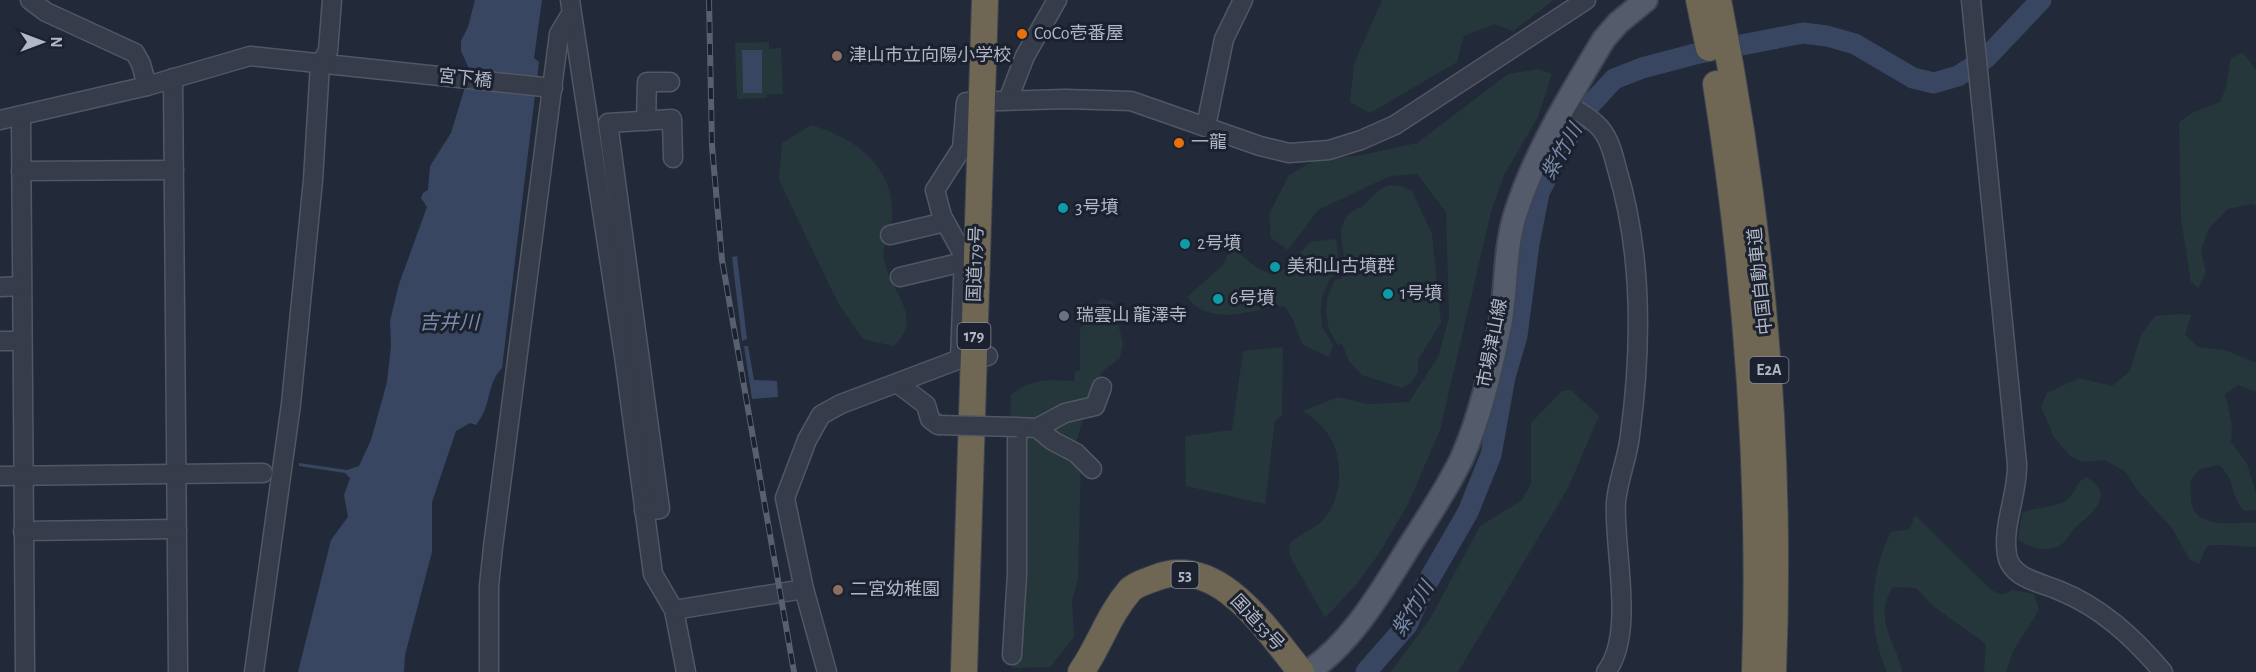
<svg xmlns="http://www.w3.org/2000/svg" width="2256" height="672" font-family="'Alegreya Sans','Noto Sans JP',sans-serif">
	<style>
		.green { fill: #25373b }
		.water { fill: #384662 }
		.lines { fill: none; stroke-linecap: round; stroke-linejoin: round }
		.river { stroke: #384662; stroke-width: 21 }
		.minor-casing { stroke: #515764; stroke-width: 21 }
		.major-casing { stroke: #3f4552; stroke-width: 26 }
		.highway-casing { stroke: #3e4451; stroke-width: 28 }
		.minor { stroke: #363c49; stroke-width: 18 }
		.major { stroke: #545b6a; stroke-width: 22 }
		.highway { stroke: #6f6753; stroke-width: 26 }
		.rail-casing { stroke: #586070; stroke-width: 6 }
		.rail { stroke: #1b212e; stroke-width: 4; stroke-dasharray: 11; stroke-linecap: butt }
		.minor-bridge-casing { stroke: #515764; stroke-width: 21; stroke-linecap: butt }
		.minor-bridge { stroke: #363c49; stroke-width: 18 }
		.food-dot { fill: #e8710a; stroke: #1b212e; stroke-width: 2 }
		.education-dot { fill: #8d6e63; stroke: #1b212e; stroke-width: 2 }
		.culture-dot { fill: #0f9aa8; stroke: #1b212e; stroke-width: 2 }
		.worship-dot { fill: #6b7280; stroke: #1b212e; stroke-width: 2 }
		.labels { text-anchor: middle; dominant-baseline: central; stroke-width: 6; stroke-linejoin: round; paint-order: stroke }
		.shield { fill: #1b212e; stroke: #848a98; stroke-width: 1.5 }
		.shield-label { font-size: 16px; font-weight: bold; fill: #b1b7c5 }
		.poi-label { font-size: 18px; fill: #b1b7c5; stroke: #1b212e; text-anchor: start }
		.street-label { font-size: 18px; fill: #b1b7c5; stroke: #1b212e }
		.water-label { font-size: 20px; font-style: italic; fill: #7a8bac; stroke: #1b212e }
	</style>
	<rect width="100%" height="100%" fill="#222a39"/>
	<!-- green -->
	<g class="green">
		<path d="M1382,0H1554L1513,31L1494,24L1464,36L1457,62L1370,113L1350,102L1354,64Z"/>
		<path d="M769,42V49L781,48L783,94H767V98L737,99L735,43Z"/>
		<path d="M2243,53L2256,70V206L2252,204L2228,209L2209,228L2201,250L2206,273L2198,288L2191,282L2181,219L2179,122L2192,113L2220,102L2226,88L2231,58Z"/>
		<path d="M1539,69L1552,74L1538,117L1504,175L1491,212L1440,430L1408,504L1378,555L1355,586L1325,618L1290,556L1289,544C1299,534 1314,530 1323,520C1344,497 1345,453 1324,429C1319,422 1310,416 1303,411L1338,397L1368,404L1409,402L1439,355L1449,316L1446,212L1417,174L1390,176L1318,210L1288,250L1271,238L1269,214L1289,175L1315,160L1362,155L1417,143L1508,74Z"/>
		<path d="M811,125C856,138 896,167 892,220C891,233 881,245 884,260C890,291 926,319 893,346L863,339L838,303L779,180L782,143Z"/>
		<path d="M1390,185L1401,186L1412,191L1432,234L1440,312L1441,322L1418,360V372L1411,383L1402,388L1362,375L1349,361L1342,344L1338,345L1329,330L1326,311L1328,295L1335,280L1342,278C1352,257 1331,235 1348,215C1353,209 1359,209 1364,205C1372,197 1379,188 1390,185Z"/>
		<path d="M1336,239L1340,270L1330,279L1322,297L1321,310L1322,327L1333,345L1329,357L1303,345L1292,318L1285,307L1277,306C1247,312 1209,326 1187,297L1223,265L1231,247L1257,268L1273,275L1286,268L1310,242Z"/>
		<path d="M1100,299L1112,301L1123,343L1120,358L1104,370L1092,388L1089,403L1038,423L1010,421L1011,394C1035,378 1047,380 1074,381L1075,372L1080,370V330Z"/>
		<path d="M2179,314L2191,315L2185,335L2198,347L2225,350L2256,363V392L2238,385L2225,394L2232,425L2231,442L2247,464L2256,493V510L2244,511C2228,492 2238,483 2219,465L2200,469L2190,481C2191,489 2190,502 2193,509C2204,530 2238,521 2256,523V547C2239,547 2224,543 2207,546L2199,564L2190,560L2172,528L2138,491L2125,471L2104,460L2083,462L2070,456L2054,437L2041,407L2047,393L2079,378L2112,386L2130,371L2141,335L2155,316Z"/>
		<path d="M1283,347L1282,416L1275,421L1265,504L1186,486L1185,436L1232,430L1243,351Z"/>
		<path d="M1571,390L1599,416L1568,488L1458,672H1391L1431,617L1480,526L1521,501L1531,484V423L1562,391Z"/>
		<path d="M1084,416L1075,446L1045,429Z"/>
		<path d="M1021,430L1081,459L1078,579L1072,600L1074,637L1050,667L1012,668Z"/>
		<path d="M2086,477C2117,494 2092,513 2076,527C2071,531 2069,537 2064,542C2052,554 2030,549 2018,539L2022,513C2037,506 2055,509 2068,499C2077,492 2074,484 2086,477Z"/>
		<path d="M1915,515L1991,590L2002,595L2012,590L2034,594L2039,610L2013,651L2006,672H1984L1986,644L1933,606L1916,588L1893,587C1872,620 1896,640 1902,672H1887C1867,628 1869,575 1891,532L1910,529Z"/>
	</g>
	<!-- water -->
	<g class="water">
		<path d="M475,0H542L534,58L539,62L502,368C485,386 493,404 476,425L470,423L456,431L432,502V552L405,655L404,672H298L331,540L348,517L344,495L350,478L345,473L299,466V463L347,470L359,466L371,440L387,382L391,346L390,321L399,284L427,207L421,198L423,193L428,190L430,166L451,133L470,71L461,51V41L468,27Z"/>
		<path d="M742,50H762V93H743Z"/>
		<path d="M737,256L747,339L742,341L732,257Z"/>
		<path d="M744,346H748L754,380L777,381L778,397L752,399Z"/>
	</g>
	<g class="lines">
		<!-- river -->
		<path class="river" d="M1366,672L1407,625L1423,590L1468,512L1491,455L1505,377L1517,336L1529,244L1539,193L1562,146L1591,104L1614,79L1642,68L1695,54L1803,33L1827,36L1855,44L1913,78L1934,83L1958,76L1986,58L2041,0"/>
		<!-- minor casing -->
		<g class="minor-casing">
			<g id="minor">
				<path d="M30,0L46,12L135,53L141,64L147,86"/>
				<path d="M570,0L624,356L653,574L674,610L686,672"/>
				<path d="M1971,0L2017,464C2018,495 2002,524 2007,555C2011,578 2039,582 2058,590C2101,607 2133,637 2163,672"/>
				<path d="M173,78L178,672"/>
				<path d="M1008,100L1025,56L1057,0"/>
				<path d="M1566,104C1576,110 1588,116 1596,124C1609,135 1613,154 1617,169C1643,255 1642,346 1630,435C1628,457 1618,479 1616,502C1613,548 1636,633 1606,672"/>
				<path d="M21,116L25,672"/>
				<path d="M0,120L147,86L250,56L553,88"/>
				<path d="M646,121L647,82H670"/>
				<path d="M1206,126L1224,39L1243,0"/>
				<path d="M21,171L174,170"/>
				<path d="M890,235L945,222"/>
				<path d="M900,277L963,262"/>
				<path d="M0,287L22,286"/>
				<path d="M0,341H22"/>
				<path d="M960,359L964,256L942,216L935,190L962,148L966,102L1065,99L1131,101L1260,146L1289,153L1329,150L1361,140L1395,125L1586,0"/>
				<path d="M897,383L926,405L930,419L938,425"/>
				<path d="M1037,428L1065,413L1095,406L1102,387"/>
				<path d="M0,476L263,473"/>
				<path d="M644,511L660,509L608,123L672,119L673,158"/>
				<path d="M23,531L177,529"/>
				<path d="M674,610L804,589"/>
				<path d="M1012,655L1017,574V427L1037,428L1053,441L1076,453L1092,469"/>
				<path d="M254,672L291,404L313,180L320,64L328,51L332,0"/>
				<path d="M489,672V586L493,547L559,34L571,14"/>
				<path d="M827,672L804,589L785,498L807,440L821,415L841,404L960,359L988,356"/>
			</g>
		</g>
		<!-- major casing -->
		<g class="major-casing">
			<path id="major" d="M1308,672C1354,641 1383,588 1412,542C1429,516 1447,488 1461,460C1480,418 1491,369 1500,325C1507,288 1504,248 1516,212C1536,150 1571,94 1604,39L1618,23L1646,0"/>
		</g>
		<!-- highway casing -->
		<g class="highway-casing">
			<g id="highway">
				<path d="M1699,0L1709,48"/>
				<path d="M1718,0C1762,222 1782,446 1773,672"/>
				<path d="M1716,84C1747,281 1762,472 1755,672"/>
				<path d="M964,672L985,0"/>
				<path d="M1081,672C1100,645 1107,617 1130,590C1136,584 1147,581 1155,578C1218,553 1267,630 1301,672"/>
			</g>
		</g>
		<!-- minor -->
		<use href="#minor" class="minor"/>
		<!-- major -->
		<use href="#major" class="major"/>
		<!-- highway -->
		<use href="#highway" class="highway"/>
		<!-- rail casing -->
		<g class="rail-casing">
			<path id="rail" d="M709,0L712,146L722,260L794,672"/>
		</g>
		<!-- rail -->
		<use href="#rail" class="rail"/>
		<!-- minor-bridge casing -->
		<g class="minor-bridge-casing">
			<path id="minor-bridge" d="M938,425L1017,427"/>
		</g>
		<!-- minor-bridge -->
		<use href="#minor-bridge" class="minor-bridge"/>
	</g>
	<!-- markers -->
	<g class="food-dot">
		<circle cx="1022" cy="34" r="6"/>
		<circle cx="1179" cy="143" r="6"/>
	</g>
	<g class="education-dot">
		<circle cx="837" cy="56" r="6"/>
		<circle cx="838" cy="590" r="6"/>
	</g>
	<g class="culture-dot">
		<circle cx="1063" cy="208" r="6"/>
		<circle cx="1185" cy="244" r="6"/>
		<circle cx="1275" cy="267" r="6"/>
		<circle cx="1388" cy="294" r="6"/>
		<circle cx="1218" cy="299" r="6"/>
	</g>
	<circle class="worship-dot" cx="1064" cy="316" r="6"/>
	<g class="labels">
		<!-- shield labels -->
		<g class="shield">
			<rect x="957.5" y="323" width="33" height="26" rx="4.5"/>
			<rect x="1749.5" y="357" width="39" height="26" rx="4.5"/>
			<rect x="1171.5" y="562" width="27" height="26" rx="4.5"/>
		</g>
		<g class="shield-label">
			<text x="974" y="336">179</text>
			<text x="1769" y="370">E2A</text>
			<text x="1185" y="575">53</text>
		</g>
		<!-- poi labels -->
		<g class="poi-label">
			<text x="1034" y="34">CoCo壱番屋</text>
			<text x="849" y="56">津山市立向陽小学校</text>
			<text x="1191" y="143">一龍</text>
			<text x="1075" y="208">3号墳</text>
			<text x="1197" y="244">2号墳</text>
			<text x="1287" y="267">美和山古墳群</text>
			<text x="1400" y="294">1号墳</text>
			<text x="1230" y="299">6号墳</text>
			<text x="1076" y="316">瑞雲山 龍澤寺</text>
			<text x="850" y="590">二宮幼稚園</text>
		</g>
		<!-- street labels -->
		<g class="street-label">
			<text transform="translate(465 79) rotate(6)">宮下橋</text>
			<text transform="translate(976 264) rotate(-88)">国道179号</text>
			<text transform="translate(1761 281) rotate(-96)">中国自動車道</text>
			<text transform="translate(1493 343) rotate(-79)">市場津山線</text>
			<text transform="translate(1257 623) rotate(47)">国道53号</text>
		</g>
		<!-- water labels -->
		<g class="water-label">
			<text transform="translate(1562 152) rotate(-60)">紫竹川</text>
			<text x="449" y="323">吉井川</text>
			<text transform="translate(1413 609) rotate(-58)">紫竹川</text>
		</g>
	</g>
	<!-- north arrow -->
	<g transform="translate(42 42) rotate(90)" stroke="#1b212e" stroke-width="4.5" paint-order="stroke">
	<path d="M0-4.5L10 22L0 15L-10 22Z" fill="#b1b7c5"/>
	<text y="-9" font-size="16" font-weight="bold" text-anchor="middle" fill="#b1b7c5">N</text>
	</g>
</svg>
